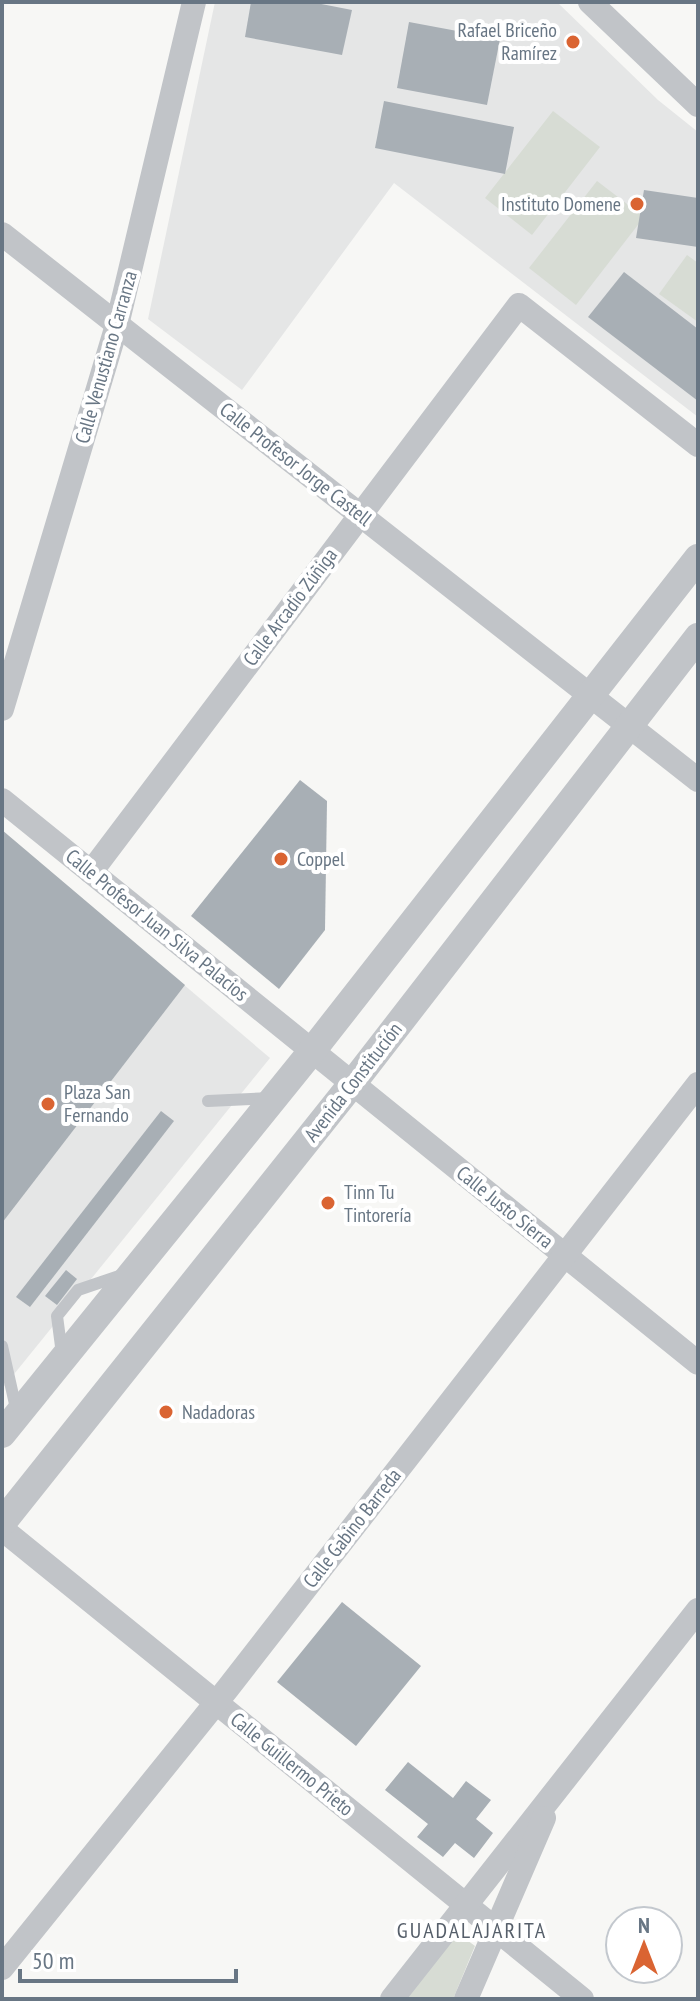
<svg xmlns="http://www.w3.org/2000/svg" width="700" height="2001" font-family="'PT Sans Narrow',sans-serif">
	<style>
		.built { fill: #e5e6e6 }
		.green { fill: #d7dcd4 }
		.building { fill: #a8afb5 }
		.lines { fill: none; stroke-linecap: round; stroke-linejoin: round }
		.service { stroke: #c1c4c8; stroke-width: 12 }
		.minor { stroke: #c1c4c8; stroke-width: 24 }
		.tertiary { stroke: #c1c4c8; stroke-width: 28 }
		.poi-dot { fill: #da6432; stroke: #fff; stroke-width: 3 }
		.labels { text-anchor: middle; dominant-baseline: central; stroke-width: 8; stroke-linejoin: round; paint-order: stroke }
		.poi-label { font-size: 20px; fill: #687684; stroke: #fff; text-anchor: start }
		.street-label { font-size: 20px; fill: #687684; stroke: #fff }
		.neighbourhood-label { font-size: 22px; letter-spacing: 2px; fill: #565f6a; stroke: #fff }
	</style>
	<rect width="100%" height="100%" fill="#f7f7f5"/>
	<!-- built -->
	<g class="built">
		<path d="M215,2H557L658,100L698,132V417L394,183L242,390L148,319Z"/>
		<path d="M2,830L270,1058L2,1389Z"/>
	</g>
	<!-- green -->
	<g class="green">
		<path d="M553,111L600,147L532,235L485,198Z"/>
		<path d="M597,181L644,217L576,305L529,268Z"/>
		<path d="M687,255L698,263V322L659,294Z"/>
		<path d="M456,1932L475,1946L453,1999H406Z"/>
	</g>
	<!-- building -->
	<g class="building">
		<path d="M251,2H311L352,10L342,55L245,37Z"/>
		<path d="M409,22L500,39L487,105L397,88Z"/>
		<path d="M384,101L514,127L505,174L375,148Z"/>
		<path d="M644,190L698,198V247L636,238Z"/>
		<path d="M624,272L698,329V401L588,317Z"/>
		<path d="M300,780L327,801L325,930L279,989L191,916Z"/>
		<path d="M2,830L185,985L2,1223Z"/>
		<path d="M161,1111L174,1121L30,1307L16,1297Z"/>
		<path d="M66,1270L77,1279L57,1305L45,1296Z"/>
		<path d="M342,1602L421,1666L356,1746L277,1682Z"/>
		<path d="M408,1762L453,1798L466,1781L491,1800L476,1819L493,1833L474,1858L455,1843L443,1857L417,1837L428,1824L385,1790Z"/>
	</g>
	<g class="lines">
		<!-- service -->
		<g class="service">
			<path d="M208,1101L271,1098"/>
			<path d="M2,1346L17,1413"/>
			<path d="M62,1354L57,1316L78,1290L125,1274"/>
		</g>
		<!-- minor -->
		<g class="minor">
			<path d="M590,2L698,105"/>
			<path d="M2,234L698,780"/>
			<path d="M2,709L117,325L194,2"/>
			<path d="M2,800L698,1363"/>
			<path d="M91,872L519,305L698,445"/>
			<path d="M2,1529L582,1999"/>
			<path d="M2,1968L228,1688L698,1084"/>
			<path d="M392,1999L698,1610"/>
			<path d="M466,1999L544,1818"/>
		</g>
		<!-- tertiary -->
		<g class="tertiary">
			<path d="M2,1434L312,1051L698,558"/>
			<path d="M2,1523L352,1084L698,637"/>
		</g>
	</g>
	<!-- markers -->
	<g class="poi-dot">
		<circle cx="573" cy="42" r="8"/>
		<circle cx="637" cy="204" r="8"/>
		<circle cx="281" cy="859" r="8"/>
		<circle cx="48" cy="1104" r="8"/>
		<circle cx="328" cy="1203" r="8"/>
		<circle cx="166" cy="1412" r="8"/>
	</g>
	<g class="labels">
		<!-- poi labels -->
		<g class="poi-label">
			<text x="557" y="30" text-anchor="end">Rafael Briceño<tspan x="557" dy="23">Ramírez</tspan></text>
			<text x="621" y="204" text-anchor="end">Instituto Domene</text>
			<text x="297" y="859">Coppel</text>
			<text x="64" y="1092">Plaza San<tspan x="64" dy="23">Fernando</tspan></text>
			<text x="344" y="1192">Tinn Tu<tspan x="344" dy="23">Tintorería</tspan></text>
			<text x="182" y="1412">Nadadoras</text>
		</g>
		<!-- street labels -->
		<g class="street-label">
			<text transform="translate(106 357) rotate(-74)">Calle Venustiano Carranza</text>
			<text transform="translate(296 464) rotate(38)">Calle Profesor Jorge Castell</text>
			<text transform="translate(290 607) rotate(-53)">Calle Arcadio Zúñiga</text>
			<text transform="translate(157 925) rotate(39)">Calle Profesor Juan Silva Palacios</text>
			<text transform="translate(353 1082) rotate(-52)">Avenida Constitución</text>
			<text transform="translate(505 1207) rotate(39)">Calle Justo Sierra</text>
			<text transform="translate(352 1528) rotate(-52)">Calle Gabino Barreda</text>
			<text transform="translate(292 1764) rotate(39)">Calle Guillermo Prieto</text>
		</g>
		<!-- neighbourhood labels -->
		<g class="neighbourhood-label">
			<text x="472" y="1930">GUADALAJARITA</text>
		</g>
	</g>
	<!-- border -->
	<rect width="700" height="2001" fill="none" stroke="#687684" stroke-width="8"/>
	<!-- north arrow -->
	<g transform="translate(644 1945)"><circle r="38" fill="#ffffff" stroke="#c3c8ce" stroke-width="2"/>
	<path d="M0-6L14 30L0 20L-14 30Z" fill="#da6432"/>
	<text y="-12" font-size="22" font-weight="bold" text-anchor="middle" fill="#687684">N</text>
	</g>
	<!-- scale -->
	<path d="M20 1969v12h216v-12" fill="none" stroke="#687684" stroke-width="4"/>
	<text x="32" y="1969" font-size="24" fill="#687684" stroke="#ffffff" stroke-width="6" paint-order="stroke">50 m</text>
</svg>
